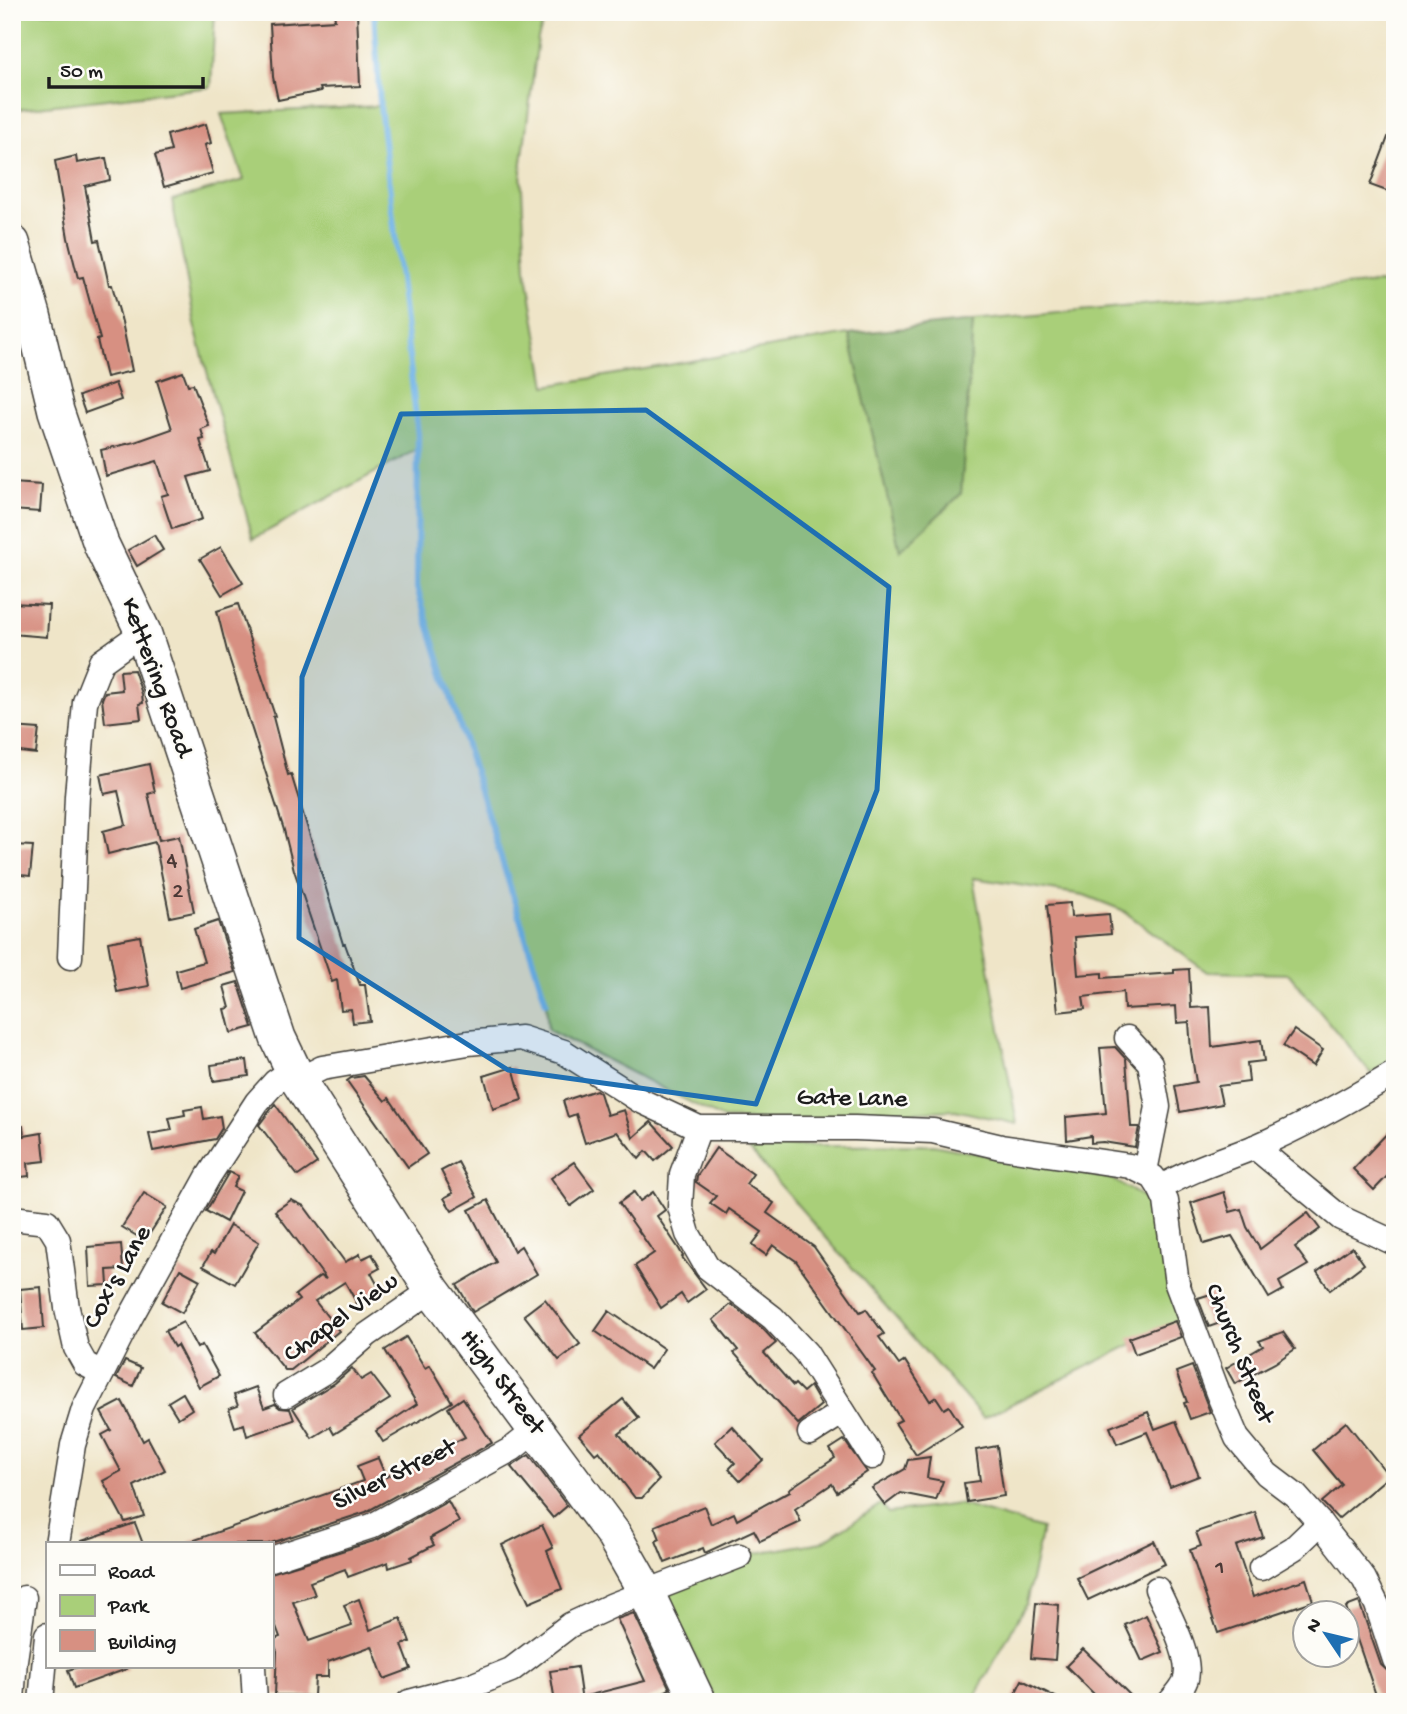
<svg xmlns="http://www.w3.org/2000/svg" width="1407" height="1714" font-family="'Gochi Hand',sans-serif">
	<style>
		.green { fill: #a9cf79; stroke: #62764a; stroke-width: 2 }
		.forest { fill: #86b269; stroke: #516742; stroke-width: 2 }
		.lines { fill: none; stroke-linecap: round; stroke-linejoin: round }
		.stream { stroke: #74b6e9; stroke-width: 6 }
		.building { fill: #d79082 }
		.street-casing { stroke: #3c3a36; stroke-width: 27 }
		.secondary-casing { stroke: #3c3a36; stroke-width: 38 }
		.street { stroke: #fff; stroke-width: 24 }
		.secondary { stroke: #fff; stroke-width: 35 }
		.marked { fill: #1f6fb2; fill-opacity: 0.2; stroke: #1f6fb2; stroke-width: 5; stroke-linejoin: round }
		.labels { text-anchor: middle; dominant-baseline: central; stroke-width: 5; stroke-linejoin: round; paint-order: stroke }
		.number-label { font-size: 23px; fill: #4b3936 }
		.street-label { font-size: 26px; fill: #1c1c1c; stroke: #fdfcf7 }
	</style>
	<rect width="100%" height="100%" fill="#fdfcf7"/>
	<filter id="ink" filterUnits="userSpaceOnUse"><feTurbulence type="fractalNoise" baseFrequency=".0143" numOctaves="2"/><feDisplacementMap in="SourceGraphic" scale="14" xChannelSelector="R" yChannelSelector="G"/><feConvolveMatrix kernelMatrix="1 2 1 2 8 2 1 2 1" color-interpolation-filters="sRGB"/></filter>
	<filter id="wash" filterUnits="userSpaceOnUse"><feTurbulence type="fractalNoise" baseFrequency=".00686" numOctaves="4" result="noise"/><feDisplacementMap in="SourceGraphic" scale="28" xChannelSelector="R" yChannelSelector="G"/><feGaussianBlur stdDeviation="1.57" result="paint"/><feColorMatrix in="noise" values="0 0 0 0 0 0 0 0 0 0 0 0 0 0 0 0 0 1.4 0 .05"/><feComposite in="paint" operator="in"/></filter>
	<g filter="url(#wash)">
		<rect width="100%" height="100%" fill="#efe5c8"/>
		<!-- green -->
		<g class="green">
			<path d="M12,12H215L211,87L12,110Z"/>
			<path d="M374,12H547L538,38L521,170L526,269L546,386L849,334L900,550L961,493L973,321L1377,283L1395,285V1057L1371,1074L1289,974L1207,972L1122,910L1084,895L973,878L1017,1124L955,1110L891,1113L799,1122L723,1119L548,1030L546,1002L417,588L418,449L253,539L197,335L172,200L244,180L221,114L379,106Z"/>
			<path d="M933,1145L1112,1179L1160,1207L1181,1320L983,1418L747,1147Z"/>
			<path d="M881,1504L888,1513L959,1504L1042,1529L1026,1604L972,1702H716L663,1586L739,1556L822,1542Z"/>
		</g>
		<!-- forest -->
		<path class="forest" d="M973,321L961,494L900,551L849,334Z"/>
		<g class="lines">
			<!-- stream -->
			<path class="stream" d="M374,12L380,106L418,435L417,588L546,1002"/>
		</g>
		<g id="blocks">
			<!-- building -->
			<g class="building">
				<path d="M334,12H357L360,86L320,88L321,91L278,100L273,77L270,24L335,20Z"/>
				<path d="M206,124L211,143L205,145L213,173L164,187L155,155L171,151L167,135Z"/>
				<path d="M1393,124H1395V194L1370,185Z"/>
				<path d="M76,156L77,163L106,158L110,180L85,186L95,241L99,240L109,285H112L122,322L132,371L106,377L97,340L100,339L83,277L78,278L68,238L55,161Z"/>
				<path d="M183,372L188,385L193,384L209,426L201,429L204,439L200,440L210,471L188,477L202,519L172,529L161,496L168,494L157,461L106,476L101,450L135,442L172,429L157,381Z"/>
				<path d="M115,383L121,400L85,413L79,396Z"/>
				<path d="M12,483L42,485L40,512L12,510Z"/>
				<path d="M154,535L163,550L137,566L128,550Z"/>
				<path d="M221,547L243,583L222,595L200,559Z"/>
				<path d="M12,603L49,605L47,637L12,634Z"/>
				<path d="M238,604L275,716L273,717L288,775L291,774L343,944H345L360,985H365L370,1021L353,1023L351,1009L341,1010L337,980L332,982L294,870L284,830L227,651L217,611Z"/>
				<path d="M134,670L142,694L143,703L139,704L141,719L105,723L102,699L105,692L122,690L120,671Z"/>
				<path d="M12,727L39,729L36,754L12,751Z"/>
				<path d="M149,764L155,792L148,794L159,840L179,836L194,912L170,917L155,842L108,854L103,831L126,825L118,791L104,794L100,775Z"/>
				<path d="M12,845L33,846L30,876L12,874Z"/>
				<path d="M1070,903L1071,917L1109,914L1111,934L1075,937L1078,975L1102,973V978L1174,973V970L1189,969L1191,1008L1210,1007L1212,1047L1261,1040L1264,1061L1247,1063L1249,1082L1218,1086L1222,1104L1180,1112L1175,1086L1196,1082L1191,1051L1189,1022L1177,1023L1176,1006L1124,1009L1123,992L1083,997L1085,1009L1058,1012L1047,905Z"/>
				<path d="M218,921L235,972L180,988L176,970L204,962L194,929Z"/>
				<path d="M140,936L149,986L117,992L108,942Z"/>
				<path d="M238,982L253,1027L231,1033L225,1009L230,1008L224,986Z"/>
				<path d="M1294,1030L1323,1050L1313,1066L1283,1046Z"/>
				<path d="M1115,1047L1126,1059L1131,1127H1139L1135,1147L1103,1142L1091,1143V1136L1067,1140L1066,1117L1106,1113L1100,1048Z"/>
				<path d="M247,1060L249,1076L213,1081L211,1065Z"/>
				<path d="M513,1067L522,1100L493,1109L484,1076Z"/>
				<path d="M364,1076L385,1101L389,1098L427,1154L408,1167L347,1081L351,1078Z"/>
				<path d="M596,1090L600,1093L607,1115L624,1110L633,1138L651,1122L673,1146L655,1161L646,1151L639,1159L617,1132L585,1143L576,1114L568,1117L563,1101Z"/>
				<path d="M275,1104L317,1163L298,1176L259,1125Z"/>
				<path d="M202,1107L204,1119L220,1116L222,1128L215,1139L153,1151L149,1134L172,1130L169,1118L185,1115L184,1110Z"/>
				<path d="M1395,1125V1168L1374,1190L1353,1169Z"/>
				<path d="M23,1126L24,1136L42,1133L45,1161L28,1163L29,1176L12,1178V1127Z"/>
				<path d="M716,1148L753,1174L746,1184L774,1203L767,1213L814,1247L860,1312L866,1309L884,1334L879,1337L899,1365L905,1361L930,1401L936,1397L944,1409L949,1406L962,1426L916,1455L895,1423L901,1420L872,1373L875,1371L796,1261L773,1245L766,1255L752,1245L762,1232L729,1209L726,1214L710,1203L716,1196L696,1182L697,1176Z"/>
				<path d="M458,1162L477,1197L452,1211L444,1198L453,1193L441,1171Z"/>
				<path d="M574,1162L594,1189L571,1206L551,1178Z"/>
				<path d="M229,1172L238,1176L233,1187L241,1191L226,1222L206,1211Z"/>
				<path d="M634,1192L640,1201L653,1192L665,1210L657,1216L679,1249L683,1256L682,1257L706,1289L687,1303L681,1294L661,1308L635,1266L654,1253L619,1203Z"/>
				<path d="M1224,1192L1230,1212L1241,1209L1247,1227L1260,1249L1308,1213L1320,1229L1295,1247L1308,1265L1279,1282L1283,1290L1269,1298L1232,1236L1204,1244L1191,1203Z"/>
				<path d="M144,1193L167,1207L145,1241L122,1227Z"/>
				<path d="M291,1200L304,1206L345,1262L360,1254L362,1259L372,1254L380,1268L371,1273L382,1293L359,1307L345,1282L315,1301L339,1331L291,1370H285L255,1333L299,1300L295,1295L320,1276L326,1279L275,1211Z"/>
				<path d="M488,1200L514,1251L521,1246L537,1274L473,1312L457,1285L496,1262L469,1210Z"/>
				<path d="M230,1225L259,1242L235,1284L203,1266L211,1252L214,1254Z"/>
				<path d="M121,1244L123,1269L107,1270L108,1285L90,1286L88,1247Z"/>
				<path d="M1352,1247L1364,1264L1330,1290L1317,1272Z"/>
				<path d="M180,1269L200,1280L182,1313L162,1302Z"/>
				<path d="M41,1287L44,1328L23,1330L20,1289Z"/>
				<path d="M1214,1293L1223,1322L1209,1327L1198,1298Z"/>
				<path d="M545,1299L580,1344L559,1360L524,1315Z"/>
				<path d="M731,1304L763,1329L776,1343L764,1353L793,1386L795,1384L803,1392L810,1386L821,1405L798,1424L734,1353L738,1350L713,1320Z"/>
				<path d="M609,1311L664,1349L650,1369L595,1331Z"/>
				<path d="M1175,1321L1181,1337L1135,1354L1129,1338Z"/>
				<path d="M183,1322L197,1348L202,1345L219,1376L199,1387L177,1345L174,1347L165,1331Z"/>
				<path d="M1283,1332L1295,1349L1275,1363L1235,1384L1226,1368L1263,1346L1259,1341Z"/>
				<path d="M406,1337L425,1368L430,1365L452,1402L383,1442L376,1431L417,1404L385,1350Z"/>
				<path d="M125,1361L141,1368L133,1386L116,1378Z"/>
				<path d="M1192,1366L1210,1412L1190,1419L1184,1403L1187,1402L1176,1372Z"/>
				<path d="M352,1368L361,1380L371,1374L390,1399L334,1434L330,1427L312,1438L293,1408L335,1383Z"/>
				<path d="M256,1387L264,1408L275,1404L280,1408L290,1409L294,1420L247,1436L244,1424L235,1427L229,1409L238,1406L234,1395Z"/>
				<path d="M183,1393L192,1409L178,1418L168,1402Z"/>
				<path d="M463,1398L492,1443L366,1512L268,1544H190L189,1542L363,1481L357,1466L378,1458L386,1477L465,1437L448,1408Z"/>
				<path d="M623,1399L639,1418L619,1434L659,1480L642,1498H635L599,1451L595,1454L579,1435Z"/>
				<path d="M122,1401L143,1441L148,1438L165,1470L134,1486L144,1516L125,1522L103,1481L121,1471L102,1435L111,1430L101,1412Z"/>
				<path d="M1148,1412L1155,1429L1176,1421L1199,1476L1170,1487L1147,1432L1117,1444L1110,1427Z"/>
				<path d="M1346,1422L1389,1476L1338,1519L1322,1502L1342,1485L1313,1450Z"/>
				<path d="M732,1426L763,1460L740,1481L729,1469L735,1463L715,1442Z"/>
				<path d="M844,1440L867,1472L837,1492L832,1484L795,1509L801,1522L760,1541L754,1530L705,1553L703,1548L665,1563L656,1541L660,1539L655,1526L704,1506L711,1524L734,1513L737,1520L790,1491L789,1489L835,1458L830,1449Z"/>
				<path d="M997,1446L1004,1496L967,1502L964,1483L980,1481L976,1450Z"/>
				<path d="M529,1455L567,1506L553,1518L511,1467Z"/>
				<path d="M930,1457L927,1478L943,1481L936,1500L901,1493L885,1505L872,1488L905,1469L908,1460Z"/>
				<path d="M448,1501L459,1522L430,1538L434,1545L411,1557L412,1560L389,1568L388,1562L348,1577L345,1569L310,1582L315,1595L293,1602L309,1641L352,1626L344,1605L359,1599L370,1630L401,1618L410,1642L402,1645L411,1669L384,1679L372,1646L328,1662V1677H315L314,1696L275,1695L277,1651L272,1640L280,1637L271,1613V1573L377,1540Z"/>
				<path d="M1255,1512L1263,1537L1236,1546L1253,1597L1306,1579L1313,1601L1218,1633L1190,1550L1201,1546L1196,1532Z"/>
				<path d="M135,1523L143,1544H83L82,1541Z"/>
				<path d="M542,1525L553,1548L547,1551L562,1589L529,1603L502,1545Z"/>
				<path d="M1154,1541L1165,1564L1088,1600L1077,1578Z"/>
				<path d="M1359,1602L1381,1665L1391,1674L1395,1686V1692L1377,1698L1346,1607Z"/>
				<path d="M1036,1603L1059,1605L1055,1660L1031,1658Z"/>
				<path d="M634,1613L670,1689L643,1702H586V1696L645,1681L617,1619Z"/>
				<path d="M1146,1615L1163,1652L1142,1661L1125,1625Z"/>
				<path d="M1083,1649L1111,1676L1137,1702H1102L1066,1666Z"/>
				<path d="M78,1667H126L127,1669L74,1688L68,1670Z"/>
				<path d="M577,1667L582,1702H555L550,1671Z"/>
				<path d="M1022,1680L1065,1702H1011Z"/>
			</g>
		</g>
	</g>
	<g filter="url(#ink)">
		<use href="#blocks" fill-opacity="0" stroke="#3c3a36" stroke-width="2"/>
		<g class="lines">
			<!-- street casing -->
			<g class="street-casing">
				<g id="street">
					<path d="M70,957L77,796L85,702L101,662L143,632"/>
					<path d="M1127,1038L1150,1063L1158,1107L1145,1171"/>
					<path d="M298,1080L322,1068L468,1043L521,1038L564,1052L639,1100L699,1128H855L933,1131L1001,1147L1130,1166L1153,1177L1160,1188C1191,1169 1223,1160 1255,1147C1304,1126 1350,1100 1395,1073"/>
					<path d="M699,1128L682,1174L680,1207L688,1234L707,1267L773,1318L806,1353L872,1457"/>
					<path d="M1255,1147L1341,1218L1395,1243"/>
					<path d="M1160,1188L1166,1201L1177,1284L1218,1393L1237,1438L1267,1474L1296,1496L1320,1523L1364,1579L1377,1605L1395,1660"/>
					<path d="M12,1218L47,1222L58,1240L67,1308L76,1348L85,1364L102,1373"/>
					<path d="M286,1395L327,1370L367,1335L432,1290"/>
					<path d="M810,1433L843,1412"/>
					<path d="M57,1544L73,1445L84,1409L129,1320L208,1177L257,1102L275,1082L293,1070"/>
					<path d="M271,1559L372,1526L512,1449L536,1430"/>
					<path d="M1261,1568L1294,1548L1320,1523"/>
					<path d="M1157,1589C1167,1612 1192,1655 1186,1679C1183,1688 1176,1695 1170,1702"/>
					<path d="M253,1667L255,1702"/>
					<path d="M12,1700L15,1660L24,1598"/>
					<path d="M41,1702L47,1635"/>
					<path d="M409,1702L476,1684L511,1670L570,1625L613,1605L739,1556"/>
				</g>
			</g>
			<!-- secondary casing -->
			<g class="secondary-casing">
				<path id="secondary" d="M12,243L33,315L56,411L101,544L143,632L278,1038L298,1080L432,1290L613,1534L646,1592L698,1702"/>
			</g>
			<!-- street -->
			<use href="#street" class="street"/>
			<!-- secondary -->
			<use href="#secondary" class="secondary"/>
		</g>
	</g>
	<!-- marked area -->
	<path class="marked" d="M646,410L889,587L877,790L756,1104L508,1070L299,938L302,677L401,414Z"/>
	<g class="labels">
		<!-- number labels -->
		<g class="number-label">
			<text x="172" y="861">4</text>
			<text x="178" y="892">2</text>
			<text x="1220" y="1568">1</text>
		</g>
		<!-- street labels -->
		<g class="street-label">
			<text transform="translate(155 678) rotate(70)">Kettering Road</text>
			<text transform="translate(852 1100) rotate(1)">Gate Lane</text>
			<text transform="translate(119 1278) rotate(-61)">Cox's Lane</text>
			<text transform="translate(342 1319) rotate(-36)">Chapel View</text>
			<text transform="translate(1238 1354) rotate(68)">Church Street</text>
			<text transform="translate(501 1383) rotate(53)">High Street</text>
			<text transform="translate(395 1476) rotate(-26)">Silver Street</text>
		</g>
	</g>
	<!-- margin -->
	<rect width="1407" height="1714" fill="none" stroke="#fdfcf7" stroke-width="42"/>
	<!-- legend -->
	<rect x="46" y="1542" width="228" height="126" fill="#fdfcf7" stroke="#a3a29f" stroke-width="2"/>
	<rect x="60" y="1565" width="35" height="10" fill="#ffffff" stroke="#a3a29f" stroke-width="2"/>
	<text x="108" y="1578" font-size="21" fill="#1c1c1c">Road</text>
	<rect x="60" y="1595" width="35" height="21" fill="#a9cf79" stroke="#a3a29f" stroke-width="2"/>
	<text x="108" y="1612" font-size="21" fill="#1c1c1c">Park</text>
	<rect x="60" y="1630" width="35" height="21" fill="#d79082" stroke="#a3a29f" stroke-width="2"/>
	<text x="108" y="1648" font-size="21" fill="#1c1c1c">Building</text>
	<!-- north arrow -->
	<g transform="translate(1326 1634) rotate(305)"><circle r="33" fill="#fdfcf7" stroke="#a3a29f" stroke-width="2"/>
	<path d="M0-5L12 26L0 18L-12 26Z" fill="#1f6fb2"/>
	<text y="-10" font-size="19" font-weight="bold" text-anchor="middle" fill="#1c1c1c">N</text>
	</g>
	<!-- scale -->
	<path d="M49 77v10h154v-10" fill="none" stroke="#1c1c1c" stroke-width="3.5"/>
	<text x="60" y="77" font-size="21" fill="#1c1c1c" stroke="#fdfcf7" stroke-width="5" paint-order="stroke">50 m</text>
</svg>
